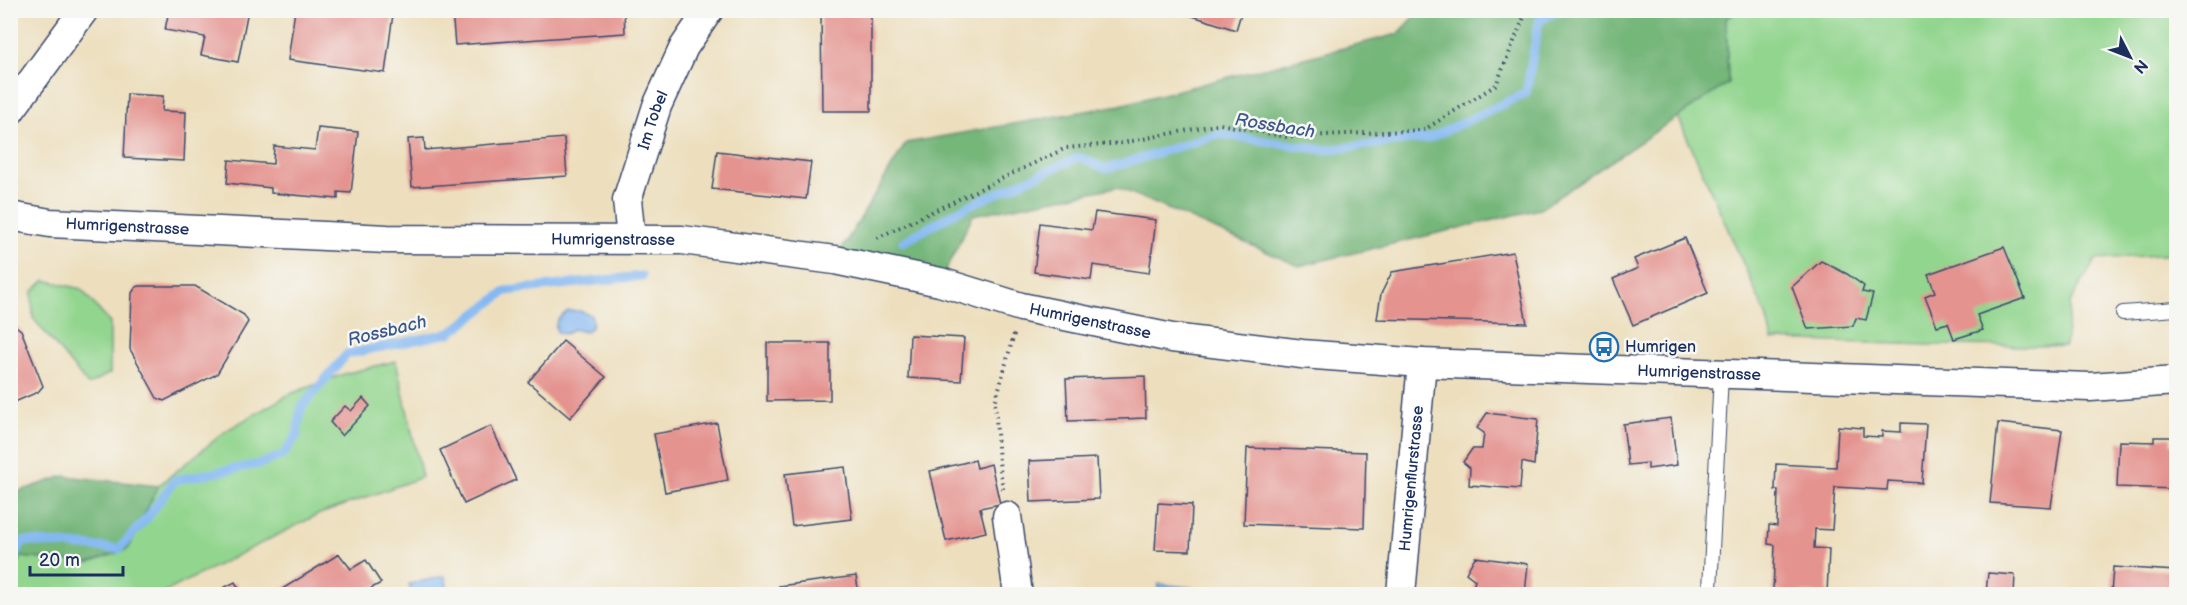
<svg xmlns="http://www.w3.org/2000/svg" width="2187" height="605" font-family="'Balsamiq Sans',sans-serif">
	<style>
		.green { fill: #92d58e; stroke: #568276; stroke-width: 1.5 }
		.forest { fill: #75b679; stroke: #48726c; stroke-width: 1.5 }
		.water { fill: #84b8f2; stroke: #5074a8; stroke-width: 1.5 }
		.lines { fill: none; stroke-linecap: round; stroke-linejoin: round }
		.stream { stroke: #84b8f2; stroke-width: 9 }
		.building { fill: #e4938f }
		.lane-casing { stroke: #3a496c; stroke-width: 16 }
		.street-casing { stroke: #3a496c; stroke-width: 31 }
		.path { stroke: #3a496c; stroke-width: 4; stroke-dasharray: 1.5 4.5; stroke-linecap: butt }
		.lane { stroke: #fff; stroke-width: 14 }
		.street { stroke: #fff; stroke-width: 28 }
		.labels { text-anchor: middle; dominant-baseline: central; stroke-width: 5; stroke-linejoin: round; paint-order: stroke }
		.street-label { font-size: 16px; fill: #1b2f5e; stroke: #f6f6f2 }
		.poi-label { font-size: 16px; fill: #1b2f5e; stroke: #f6f6f2; text-anchor: start }
		.water-label { font-size: 18px; font-style: italic; fill: #3a588a; stroke: #f6f6f2 }
	</style>
	<rect width="100%" height="100%" fill="#f6f6f2"/>
	<filter id="ink" filterUnits="userSpaceOnUse"><feTurbulence type="fractalNoise" baseFrequency=".0167" numOctaves="2"/><feDisplacementMap in="SourceGraphic" scale="12" xChannelSelector="R" yChannelSelector="G"/><feConvolveMatrix kernelMatrix="1 2 1 2 8 2 1 2 1" color-interpolation-filters="sRGB"/></filter>
	<filter id="wash" filterUnits="userSpaceOnUse"><feTurbulence type="fractalNoise" baseFrequency=".008" numOctaves="4" result="noise"/><feDisplacementMap in="SourceGraphic" scale="24" xChannelSelector="R" yChannelSelector="G"/><feGaussianBlur stdDeviation="1.35" result="paint"/><feColorMatrix in="noise" values="0 0 0 0 0 0 0 0 0 0 0 0 0 0 0 0 0 1.4 0 .05"/><feComposite in="paint" operator="in"/></filter>
	<g filter="url(#wash)">
		<rect width="100%" height="100%" fill="#eddfbe"/>
		<!-- green -->
		<g class="green">
			<path d="M1738,11H2176V254L2096,259L2070,302L2065,346L1931,345L1772,340L1766,315L1678,117L1728,83L1726,19Z"/>
			<path d="M45,280L81,289L110,323V373L88,385L33,318L32,292Z"/>
			<path d="M396,361L422,477L317,515L161,594H11V581L21,557L89,563L128,549L158,486L227,430L290,394L344,374Z"/>
		</g>
		<!-- forest -->
		<g class="forest">
			<path d="M1420,11H1738L1726,19L1728,83L1540,209L1299,266L1117,187L973,215L940,282L835,260L906,143L1120,105L1398,34Z"/>
			<path d="M64,476L158,486L128,549L89,563L21,557L11,581V494Z"/>
		</g>
		<!-- water -->
		<g class="water">
			<path d="M568,311H580L591,315C594,324 593,327 585,332L573,329C568,334 564,335 557,332C553,321 560,317 568,311Z"/>
			<path d="M445,576L449,593L412,594L409,584Z"/>
			<path d="M1159,584L1193,588V594H1157Z"/>
		</g>
		<g class="lines">
			<!-- stream -->
			<g class="stream">
				<path d="M903,242L961,209L1079,157L1106,169L1219,134L1325,150L1430,138L1526,93L1539,21L1559,10"/>
				<path d="M10,561L24,541L119,549L148,517L175,480L260,464L283,455L297,435L301,408L347,354L450,333L506,291L642,276"/>
			</g>
		</g>
		<g id="blocks">
			<!-- building -->
			<g class="building">
				<path d="M169,10H248L238,62L201,55L205,37L165,30Z"/>
				<path d="M295,10H365L393,14L385,73L288,60Z"/>
				<path d="M452,10H624L625,33L455,45Z"/>
				<path d="M821,10H871V111H822Z"/>
				<path d="M1174,10H1242L1236,30Z"/>
				<path d="M127,94L163,96L162,111L186,112L184,161L124,158Z"/>
				<path d="M318,128L358,132L351,193L338,192V199L271,193V188L227,183L229,160L273,164L274,146L315,150Z"/>
				<path d="M424,138L425,150L564,138L567,176L412,187L408,139Z"/>
				<path d="M717,151L811,162L806,199L712,189Z"/>
				<path d="M1095,212L1156,220L1149,273L1093,265L1091,280L1034,272L1040,223L1092,230Z"/>
				<path d="M1685,238L1708,293L1633,325L1613,279L1638,268L1634,259Z"/>
				<path d="M2004,247L2025,298L1977,315L1983,330L1954,339L1948,323L1937,326L1925,296L1935,292L1928,274Z"/>
				<path d="M1513,252L1527,323L1377,319L1381,294L1392,272Z"/>
				<path d="M1821,261L1847,274L1864,286L1862,292L1873,294L1866,320L1856,318L1853,326L1808,329L1792,287Z"/>
				<path d="M140,286H195L244,315L248,322L217,374L164,401L157,398L130,349L132,293L136,287Z"/>
				<path d="M10,322L21,330L43,386L38,392L10,404Z"/>
				<path d="M910,335L964,338L961,381L908,378Z"/>
				<path d="M563,341L606,377L570,418L528,382Z"/>
				<path d="M767,343H830V400L767,401Z"/>
				<path d="M1145,376L1146,418L1068,421L1066,379Z"/>
				<path d="M363,398L370,406L342,436L330,422L345,406L351,411Z"/>
				<path d="M1487,413L1538,419L1534,465L1522,462L1520,489L1469,485L1470,468L1463,462L1472,449H1482L1484,433L1477,428Z"/>
				<path d="M1671,418L1677,465L1648,469V463L1628,465L1623,424Z"/>
				<path d="M717,423L728,480L665,492L654,434Z"/>
				<path d="M1901,423L1926,424L1922,483L1888,481L1887,490L1835,487L1832,530L1815,529L1814,548L1829,549L1827,594L1773,591L1775,545L1768,544L1769,525L1777,526L1778,490H1775L1776,464L1836,467L1838,426L1863,428V436L1882,437V431L1901,432Z"/>
				<path d="M1998,423L2062,430L2051,507L1990,503Z"/>
				<path d="M491,426L516,480L464,504L440,450Z"/>
				<path d="M2154,437H2171V444H2176V489L2117,487L2119,441L2154,442Z"/>
				<path d="M1247,448L1366,452L1364,528L1244,524Z"/>
				<path d="M1097,458L1099,499L1031,502L1029,461Z"/>
				<path d="M975,460L977,468L991,464L1000,504L980,508L986,532L946,541L930,471Z"/>
				<path d="M845,467L852,519L792,526L785,474Z"/>
				<path d="M1158,503L1192,505L1190,551L1155,550Z"/>
				<path d="M339,554L351,569L366,560L381,583L361,594H274Z"/>
				<path d="M1475,557L1528,564L1525,594H1460V592H1472L1475,580L1466,573Z"/>
				<path d="M2113,567L2176,571V594H2111Z"/>
				<path d="M1988,573L2015,575L2014,594L1986,593Z"/>
				<path d="M856,576L859,594H780L779,586Z"/>
				<path d="M235,582L242,594H212Z"/>
			</g>
		</g>
	</g>
	<g filter="url(#ink)">
		<use href="#blocks" fill-opacity="0" stroke="#3a496c" stroke-width="1.5"/>
		<g class="lines">
			<!-- lane casing -->
			<g class="lane-casing">
				<g id="lane">
					<path d="M2123,313L2176,309"/>
					<path d="M1713,594L1710,589L1721,375"/>
				</g>
			</g>
			<!-- street casing -->
			<g class="street-casing">
				<g id="street">
					<path d="M10,111L84,10"/>
					<path id="s1" d="M10,216L50,223L387,239L682,240L835,260L940,282L1021,307L1172,338L1302,354L1422,363L2090,387L2176,381"/>
					<path id="s2" d="M631,239L627,200L657,106L684,47L709,10"/>
					<path d="M1007,516L1018,594"/>
					<path id="s3" d="M1401,594L1422,363"/>
				</g>
			</g>
			<!-- path -->
			<g class="path">
				<path d="M877,238L1066,148L1122,143L1220,124L1287,137L1424,130L1496,85L1524,17L1529,10"/>
				<path d="M1003,489L999,462L995,403L1014,334"/>
			</g>
			<!-- lane -->
			<use href="#lane" class="lane"/>
			<!-- street -->
			<use href="#street" class="street"/>
		</g>
	</g>
	<!-- icons -->
	<defs>
		<g id="bus-ring" transform="scale(1.5)"><circle r="9.5" fill="#f6f6f2" stroke="#1f6fb2" stroke-width="1.5"/><path d="M-5-6H5V4H4V6H2V4H-2V6H-4V4H-5ZM-3.5-4V0h7V-4ZM-3.5 1.2v1.5H-2V1.2ZM2 1.2v1.5H3.5V1.2Z" fill="#1f6fb2"/></g>
	</defs>
	<g fill-rule="evenodd">
		<use href="#bus-ring" x="1604" y="347"/>
	</g>
	<g class="labels">
		<!-- street labels -->
		<g class="street-label">
			<text stroke="none"><textPath href="#s2" startOffset="123">Im Tobel</textPath></text>
			<text stroke="none"><textPath href="#s1" startOffset="118">Humrigenstrasse</textPath></text>
			<text stroke="none"><textPath href="#s1" startOffset="604">Humrigenstrasse</textPath></text>
			<text stroke="none"><textPath href="#s1" startOffset="1090">Humrigenstrasse</textPath></text>
			<text stroke="none"><textPath href="#s1" startOffset="1702">Humrigenstrasse</textPath></text>
			<text stroke="none"><textPath href="#s3" startOffset="116">Humrigenflurstrasse</textPath></text>
		</g>
		<!-- poi labels -->
		<g class="poi-label">
			<text x="1625" y="347">Humrigen</text>
		</g>
		<!-- water labels -->
		<g class="water-label">
			<text transform="translate(1275 126) rotate(9)">Rossbach</text>
			<text transform="translate(387 331) rotate(-14)">Rossbach</text>
		</g>
	</g>
	<!-- margin -->
	<rect width="2187" height="605" fill="none" stroke="#f6f6f2" stroke-width="36"/>
	<!-- north arrow -->
	<g transform="translate(2130 57) rotate(132)" stroke="#f6f6f2" stroke-width="4.5" paint-order="stroke">
	<path d="M0-4.5L10 22L0 15L-10 22Z" fill="#1b2f5e"/>
	<text y="-9" font-size="16" font-weight="bold" text-anchor="middle" fill="#1b2f5e">N</text>
	</g>
	<!-- scale -->
	<path d="M30 566v9h93v-9" fill="none" stroke="#1b2f5e" stroke-width="3"/>
	<text x="39" y="566" font-size="18" fill="#1b2f5e" stroke="#f6f6f2" stroke-width="4.5" paint-order="stroke">20 m</text>
</svg>
